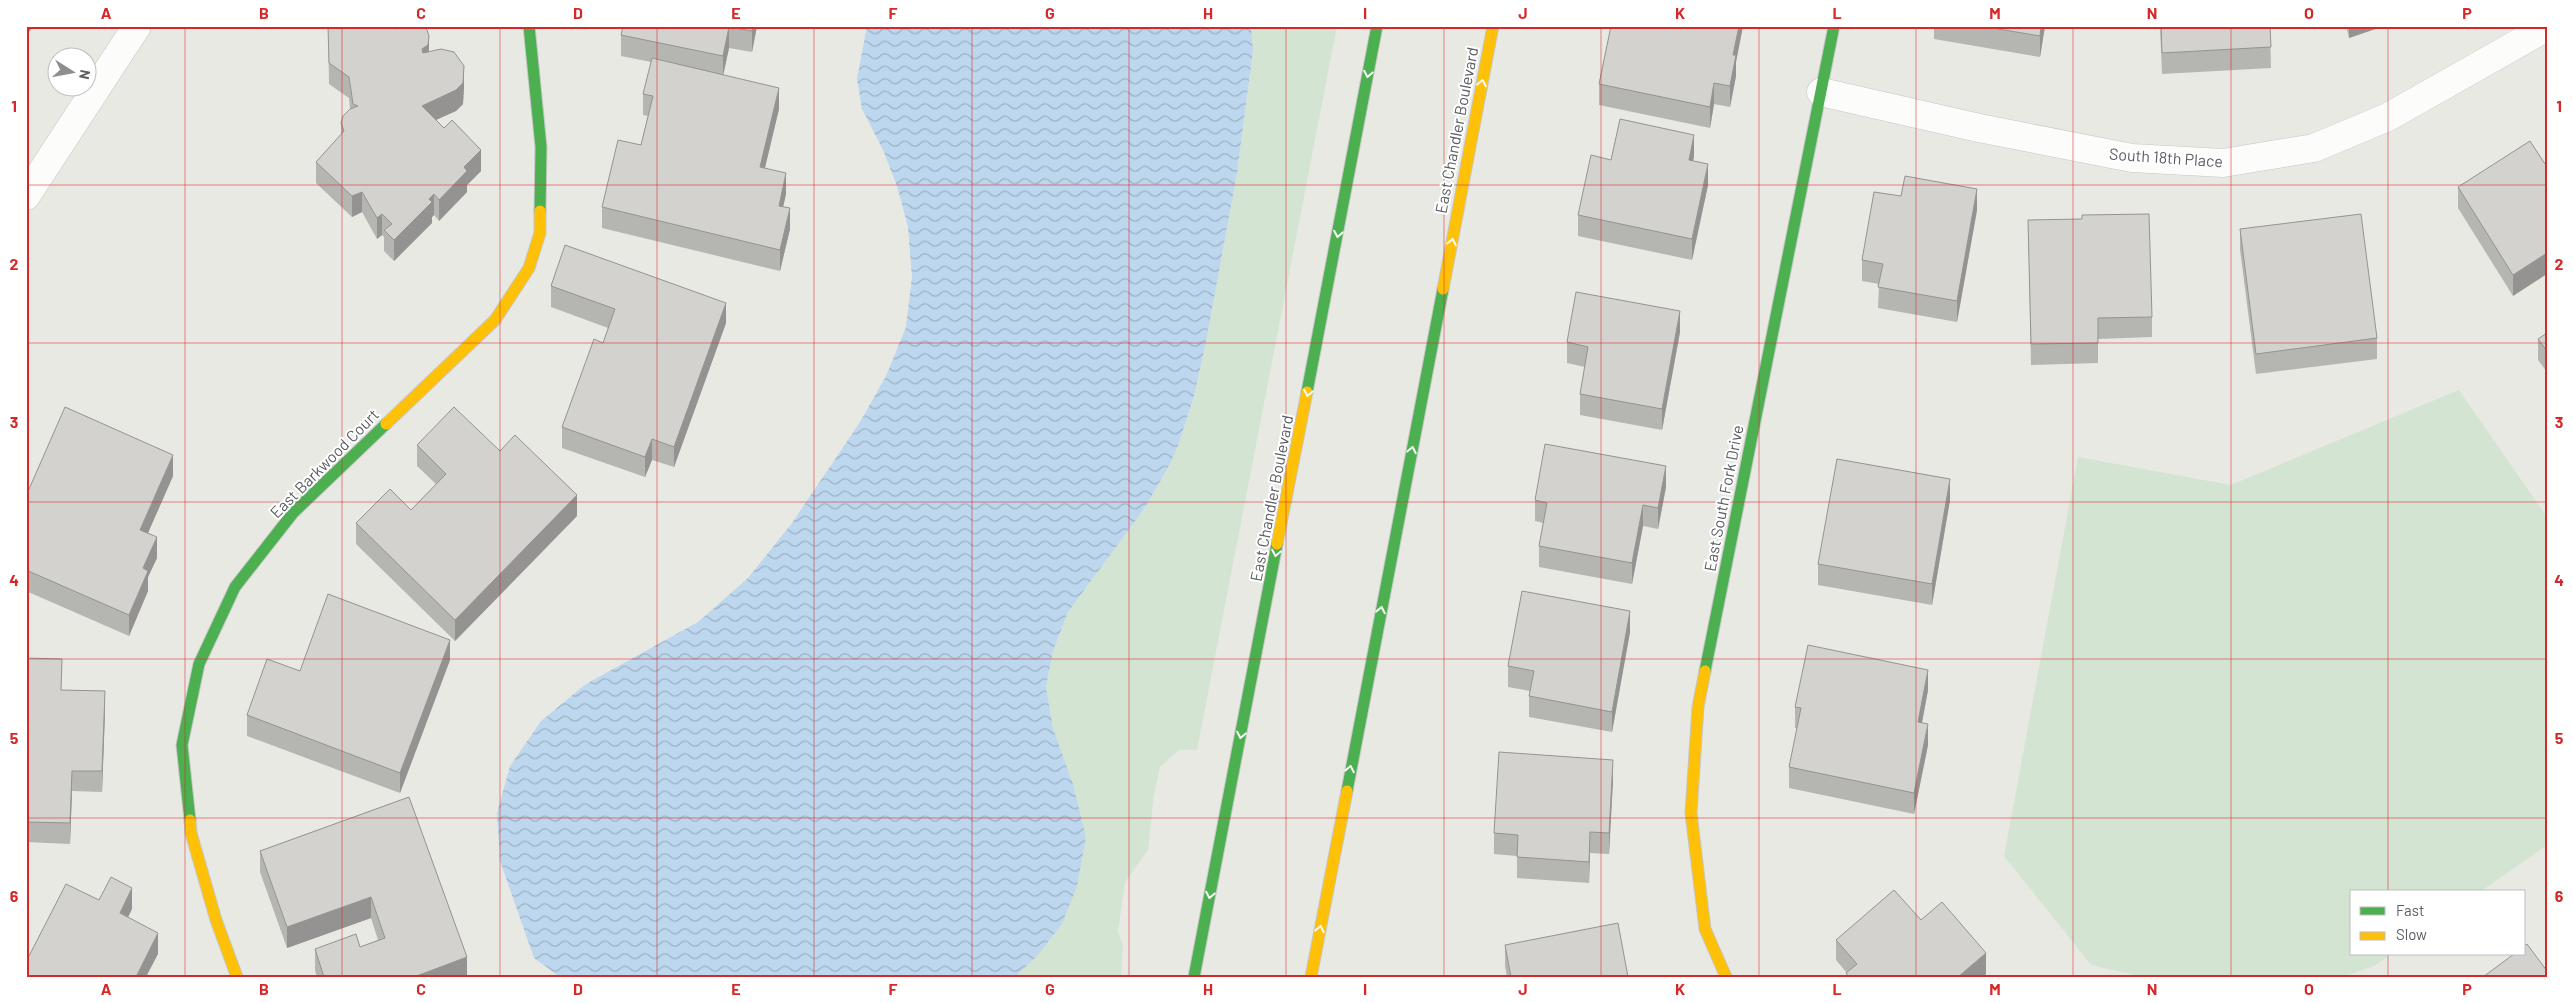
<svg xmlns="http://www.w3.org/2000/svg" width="2573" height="1003" font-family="Barlow,sans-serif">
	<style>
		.green { fill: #d3e4d2 }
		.water { fill: url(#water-waves) }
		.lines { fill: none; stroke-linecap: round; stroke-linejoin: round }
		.street-casing { stroke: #c5c5c5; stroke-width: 29 }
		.fast-casing { stroke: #c6c7c6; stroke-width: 13 }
		.slow-casing { stroke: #c6c7c6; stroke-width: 13 }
		.street { stroke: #fcfcfb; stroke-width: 28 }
		.fast { stroke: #4caf50; stroke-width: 11 }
		.slow { stroke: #ffc107; stroke-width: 11 }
		.wall { fill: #b5b5b2 }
		.shaded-wall { fill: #949391 }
		.building { fill: #d3d2cf; stroke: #949391 }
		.oneway { stroke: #f6fbf6 }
		.grid { fill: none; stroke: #d62828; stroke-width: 1; stroke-opacity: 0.55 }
		.labels { text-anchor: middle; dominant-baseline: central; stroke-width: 4; stroke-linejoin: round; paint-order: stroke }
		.street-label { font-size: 16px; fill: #5a5d61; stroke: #fff }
		.neatline { fill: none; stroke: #d62828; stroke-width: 2 }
		.grid-label { font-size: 16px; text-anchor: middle; font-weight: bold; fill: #d62828 }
	</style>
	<defs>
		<pattern id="water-waves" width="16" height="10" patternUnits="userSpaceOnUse" patternTransform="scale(1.25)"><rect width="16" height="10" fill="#bdd7ee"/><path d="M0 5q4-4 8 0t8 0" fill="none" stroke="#9db2c4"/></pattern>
	</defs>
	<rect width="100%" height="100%" fill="#e9e9e4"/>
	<!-- green -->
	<g class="green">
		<path d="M1251,26H1337L1197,750H1179L1160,767L1154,794L1148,850L1125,882L1118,932L1123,945L1121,977H1015L1037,956L1086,837L1073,784L1053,728L1046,687L1053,651L1068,612L1144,509L1170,464L1179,443L1194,396L1206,342L1237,173L1253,51Z"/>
		<path d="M2459,390L2547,517V845L2480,892H2352V954H2391L2374,966L2343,977H2145L2091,965L2004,856L2078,457L2231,485Z"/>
	</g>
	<!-- water -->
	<path class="water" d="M867,26H1251L1253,51L1237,173L1206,342L1194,396L1179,443L1170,464L1144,509L1068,612L1053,651L1046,687L1053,728L1073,784L1086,837L1077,886L1062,924L1037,956L1015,977H560L534,958L500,861L497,813L510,766L541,721L586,684L698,622L748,578L792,523L860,422L886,376L906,327L912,277L908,227L897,186L883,150L862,109L857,79Z"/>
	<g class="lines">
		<!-- street casing -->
		<g class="street-casing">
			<g id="street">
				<path d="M1821,92L1979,128L2132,158L2223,163L2314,148L2388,117L2547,27"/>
				<path d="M26,196L137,26"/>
			</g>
		</g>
		<!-- fast casing -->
		<g class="fast-casing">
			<g id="fast">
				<path d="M529,26L541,147L540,211"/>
				<path d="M1307,392L1377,26"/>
				<path d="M1705,671L1834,26"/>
				<path d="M1347,791L1443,289"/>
				<path d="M190,820L182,745L199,664L235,587L293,513L386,424"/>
				<path d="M1194,977L1277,544"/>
			</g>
		</g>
		<!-- slow casing -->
		<g class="slow-casing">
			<g id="slow">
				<path d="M1443,289L1493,26"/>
				<path d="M386,424L495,320L529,268L540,233V211"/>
				<path d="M1277,544L1307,392"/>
				<path d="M1705,671L1698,707L1691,813L1705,929L1726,977"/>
				<path d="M190,820L191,833L216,920L237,977"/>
				<path d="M1311,977L1347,791"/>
			</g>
		</g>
		<!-- street -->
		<use href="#street" class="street"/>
		<!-- fast -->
		<use href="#fast" class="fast"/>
		<!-- slow -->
		<use href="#slow" class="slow"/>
	</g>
	<!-- wall -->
	<g class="wall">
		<path d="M328,26L395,29L429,51L464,87L463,104L456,111L436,120L481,171L467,185V192L439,221L434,215L432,217V223L394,261L384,251V237L382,235L377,239L362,212L352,217L316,183V162L341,135V123L350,109L349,98L329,84Z"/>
		<path d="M623,26H757L752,52L729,48L723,75L779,109L765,168L786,194L783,206L790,229L780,271L602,228V207L641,145L648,116L643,115V94L651,62L621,56V35Z"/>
		<path d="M1611,26H1743L1736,62V76L1730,107L1714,104L1710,128L1599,105V84Z"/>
		<path d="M1934,26H2045L2040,57L1934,39Z"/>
		<path d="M2160,26H2270L2271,68L2162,74Z"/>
		<path d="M2346,26H2384L2349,38Z"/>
		<path d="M1694,156L1693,161L1708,185L1692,260L1578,236V215L1611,160Z"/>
		<path d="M2545,164L2513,296L2458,208V187Z"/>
		<path d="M1901,196L1977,210L1957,322L1878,308L1879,284L1862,281V260Z"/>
		<path d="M2028,220L2152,317V337L2098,339V363L2031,365Z"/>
		<path d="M2240,229L2377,338V359L2256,374L2240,250Z"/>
		<path d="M551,286L726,323L674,467L652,460L645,477L562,448V427L603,343L608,328L551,307Z"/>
		<path d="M1680,332L1662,430L1580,415V394L1585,367L1567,363V342Z"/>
		<path d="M2547,333V372L2538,360V339Z"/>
		<path d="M417,445L500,451L577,516L455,641L356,544V523L411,510L436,484L417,466Z"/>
		<path d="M173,476L148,533L157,558L148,577V591L129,636L26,591V496Z"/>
		<path d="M1666,487L1658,529L1643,526L1632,584L1539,567V546L1543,523L1535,521V500Z"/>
		<path d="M1950,500L1932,605L1818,585V564Z"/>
		<path d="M1630,632L1612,732L1529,717V696L1530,691L1508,687V666Z"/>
		<path d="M26,658L62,690L105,712L102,792L72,791L70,844L26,842Z"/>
		<path d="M450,660L400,793L247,736V715L300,671Z"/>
		<path d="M1928,690L1922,723L1928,745L1914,814L1789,788V767L1797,728H1795V707Z"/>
		<path d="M1613,780L1609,854L1590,853L1589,883L1517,878V856L1494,854V833Z"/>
		<path d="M409,797L467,977H317L315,970V949L360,947L378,940L371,918L287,948L260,872V851Z"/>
		<path d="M1921,920L1986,974L1983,977H1846L1847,973L1836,960V940Z"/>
		<path d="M1505,945L1628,977H1507L1505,966Z"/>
	</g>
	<!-- shaded-wall -->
	<g class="shaded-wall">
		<path d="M26,26H34L26,35Z"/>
		<path d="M753,26H757L752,52V31Z"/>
		<path d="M1739,26H1743L1736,62V76L1730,107V86L1733,55Z"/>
		<path d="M2041,26H2045L2040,57V36Z"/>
		<path d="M2349,26H2384L2349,38Z"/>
		<path d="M729,27V48L723,76V56Z"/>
		<path d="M429,36V57L422,70V49Z"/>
		<path d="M464,66V87L463,104L456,111L422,126V106Z"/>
		<path d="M1714,83V104L1710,128V107Z"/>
		<path d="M779,88V109L760,188V167Z"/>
		<path d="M1694,135V156L1689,181V160Z"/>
		<path d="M481,150V171L467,185V192L439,221V200L464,167Z"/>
		<path d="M1708,164V185L1692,260V239Z"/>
		<path d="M786,173V194L779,226V206Z"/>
		<path d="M1977,189V210L1957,322V301Z"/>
		<path d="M362,192V212L352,217V196Z"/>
		<path d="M434,194V215L432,217V223L394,261V240L429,199Z"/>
		<path d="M790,208V229L780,271V250Z"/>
		<path d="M382,214V235L377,239V218Z"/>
		<path d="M2547,253V274L2513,296V275Z"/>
		<path d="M726,303V323L674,467V447Z"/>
		<path d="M1680,311V332L1662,430V409Z"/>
		<path d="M652,439V460L645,477V457Z"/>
		<path d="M173,455V476L140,551V530Z"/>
		<path d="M1666,466V487L1658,529V508Z"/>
		<path d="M1950,479V500L1932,605V584Z"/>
		<path d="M577,495V516L455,641V620Z"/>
		<path d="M1643,505V526L1632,584V563Z"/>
		<path d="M157,537V558L148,577V591L129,636V615L143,568Z"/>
		<path d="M1630,611V632L1612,732V712Z"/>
		<path d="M450,640V660L400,793V773Z"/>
		<path d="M1928,670V690L1918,743V722Z"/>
		<path d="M105,691V712L102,792V771Z"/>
		<path d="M1928,724V745L1914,814V793Z"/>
		<path d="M1613,760V780L1609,854V833Z"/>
		<path d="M72,771V791L70,844V823Z"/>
		<path d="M1590,832V853L1589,883V862Z"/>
		<path d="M132,888V909L120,934V913Z"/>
		<path d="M371,897V918L287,948V927Z"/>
		<path d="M158,933V954L146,977H136Z"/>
		<path d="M1986,953V974L1983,977H1958Z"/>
		<path d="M467,957V977H414Z"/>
	</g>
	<!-- building -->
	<g class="building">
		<path d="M328,26H392L395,29L403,26H424L426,27L429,36L428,45L422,49L423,53L441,49L454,52L464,66L463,83L456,90L422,106L444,128L452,120L481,150L464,167L467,171L439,200L434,194L429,199L432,202L394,240L384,230L392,224L382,214L377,218L362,192L352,196L316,162L344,131L341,123L343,116L350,109L358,106L353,104L349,77L329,63Z"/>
		<path d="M623,26H753L752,31L729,27L723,56L621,35Z"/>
		<path d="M1611,26H1739L1733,55H1736L1730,86L1714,83L1710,107L1599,84Z"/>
		<path d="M1981,26H2041L2040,36Z"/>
		<path d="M2161,26H2270L2271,47L2162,53Z"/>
		<path d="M652,58L779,88L760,167L786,173L779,206L790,208L780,250L602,207L618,140L641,145L653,96L643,94Z"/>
		<path d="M1620,119L1694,135L1689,160L1708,164L1692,239L1578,215L1591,155L1611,160Z"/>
		<path d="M2530,141L2545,164L2547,163V253L2513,275L2458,187Z"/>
		<path d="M1905,176L1977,189L1957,301L1878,287L1883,264L1862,260L1874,192L1901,196Z"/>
		<path d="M2149,214L2152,317L2098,318V343L2031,344L2028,220L2082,219V215Z"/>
		<path d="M2361,214L2377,338L2256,354L2240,229Z"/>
		<path d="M565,245L726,303L674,447L652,439L645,457L562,427L594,339L603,343L615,309L551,286Z"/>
		<path d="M1576,292L1680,311L1662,409L1580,394L1588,347L1567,342Z"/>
		<path d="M2547,333V351L2538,339Z"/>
		<path d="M65,407L173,455L140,530L157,537L143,568L148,571L129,615L26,570V496Z"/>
		<path d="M454,407L500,451L515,435L577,495L455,620L356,523L390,489L411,510L446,474L417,445Z"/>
		<path d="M1545,444L1666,466L1658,508L1643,505L1632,563L1539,546L1547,503L1535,500Z"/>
		<path d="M1837,459L1950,479L1932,584L1818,564Z"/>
		<path d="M1522,591L1630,611L1612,712L1529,696L1534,671L1508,666Z"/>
		<path d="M328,594L450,640L400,773L247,715L267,659L300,671Z"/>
		<path d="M1808,645L1928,670L1918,722L1928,724L1914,793L1789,767L1801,708L1795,707Z"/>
		<path d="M26,658L62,659L61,690L105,691L102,771H72L70,823L26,822Z"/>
		<path d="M1499,752L1613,760L1609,833L1590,832L1589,862L1517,857L1518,835L1494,833Z"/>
		<path d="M409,797L467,957L414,977H324L315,949L356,934L360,947L385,938L371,897L287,927L260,851Z"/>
		<path d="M111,877L132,888L120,913L158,933L136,977H26V955L29,956L66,884L99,900Z"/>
		<path d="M1894,890L1921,920L1942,902L1986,953L1958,977H1849L1846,973L1857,964L1836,940Z"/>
		<path d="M1618,923L1628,977H1511L1505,945Z"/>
		<path d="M2527,944L2547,971V977H2483L2514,954H2524V946Z"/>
	</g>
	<!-- one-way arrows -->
	<defs><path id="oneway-chevron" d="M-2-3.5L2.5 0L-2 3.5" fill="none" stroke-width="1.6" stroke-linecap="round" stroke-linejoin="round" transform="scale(1.25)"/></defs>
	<g class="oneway">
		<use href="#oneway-chevron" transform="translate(1368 74) rotate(101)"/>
		<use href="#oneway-chevron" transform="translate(1482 83) rotate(-79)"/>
		<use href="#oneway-chevron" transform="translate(1338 234) rotate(101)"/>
		<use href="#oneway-chevron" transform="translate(1452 242) rotate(-79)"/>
		<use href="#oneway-chevron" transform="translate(1308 393) rotate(101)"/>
		<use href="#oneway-chevron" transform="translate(1412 450) rotate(-79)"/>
		<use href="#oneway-chevron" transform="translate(1276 553) rotate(101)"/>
		<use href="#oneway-chevron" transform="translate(1381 610) rotate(-79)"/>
		<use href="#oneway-chevron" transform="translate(1241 735) rotate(101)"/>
		<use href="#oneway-chevron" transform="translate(1350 769) rotate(-79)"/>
		<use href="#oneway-chevron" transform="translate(1210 895) rotate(101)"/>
		<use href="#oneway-chevron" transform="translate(1320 929) rotate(-79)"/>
	</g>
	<!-- grid -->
	<path class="grid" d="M185,26V977M342,26V977M500,26V977M657,26V977M814,26V977M972,26V977M1129,26V977M1286,26V977M1444,26V977M1601,26V977M1759,26V977M1916,26V977M2073,26V977M2231,26V977M2388,26V892M26,185H2547M26,343H2547M26,502H2547M26,659H2547M26,818H2547M2388,954V977"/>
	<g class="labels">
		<!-- street labels -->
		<g class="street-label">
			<text transform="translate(1456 130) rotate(-79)">East Chandler Boulevard</text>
			<text transform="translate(2166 157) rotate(4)">South 18th Place</text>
			<text transform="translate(324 463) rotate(-45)">East Barkwood Court</text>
			<text transform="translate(1271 498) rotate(-79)">East Chandler Boulevard</text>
			<text transform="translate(1723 498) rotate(-79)">East South Fork Drive</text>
		</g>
	</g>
	<!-- border -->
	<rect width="2573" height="1003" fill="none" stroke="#ffffff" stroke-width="55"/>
	<!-- legend -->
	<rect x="2350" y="890" width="175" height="65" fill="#ffffff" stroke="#bdbec0"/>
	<rect x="2360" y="907" width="25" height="8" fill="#4caf50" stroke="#bdbec0"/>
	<text x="2396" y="916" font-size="15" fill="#5a5d61">Fast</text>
	<rect x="2360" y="932" width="25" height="8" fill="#ffc107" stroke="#bdbec0"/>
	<text x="2396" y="940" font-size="15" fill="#5a5d61">Slow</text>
	<!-- north arrow -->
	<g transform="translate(72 72) rotate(101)"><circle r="24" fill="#ffffff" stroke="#bdbec0"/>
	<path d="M0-4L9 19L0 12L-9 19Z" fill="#8c8e8f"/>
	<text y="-8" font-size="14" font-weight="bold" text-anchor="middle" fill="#5a5d61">N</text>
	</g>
	<rect x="28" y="28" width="2518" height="948" class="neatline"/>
	<g class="grid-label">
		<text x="106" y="19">A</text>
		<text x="264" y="19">B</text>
		<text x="421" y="19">C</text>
		<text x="578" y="19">D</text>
		<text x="736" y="19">E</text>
		<text x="893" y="19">F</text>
		<text x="1050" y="19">G</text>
		<text x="1208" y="19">H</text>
		<text x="1365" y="19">I</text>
		<text x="1523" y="19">J</text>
		<text x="1680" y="19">K</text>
		<text x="1837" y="19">L</text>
		<text x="1995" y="19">M</text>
		<text x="2152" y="19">N</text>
		<text x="2309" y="19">O</text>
		<text x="2467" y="19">P</text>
		<text x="14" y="112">1</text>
		<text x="2559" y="112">1</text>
		<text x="14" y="270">2</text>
		<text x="2559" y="270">2</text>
		<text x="14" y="428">3</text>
		<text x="2559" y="428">3</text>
		<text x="14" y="586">4</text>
		<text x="2559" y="586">4</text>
		<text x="14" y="744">5</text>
		<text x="2559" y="744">5</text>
		<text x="14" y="902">6</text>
		<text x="2559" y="902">6</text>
		<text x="106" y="995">A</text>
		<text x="264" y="995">B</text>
		<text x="421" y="995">C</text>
		<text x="578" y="995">D</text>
		<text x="736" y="995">E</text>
		<text x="893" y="995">F</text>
		<text x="1050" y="995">G</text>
		<text x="1208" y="995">H</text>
		<text x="1365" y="995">I</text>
		<text x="1523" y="995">J</text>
		<text x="1680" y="995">K</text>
		<text x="1837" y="995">L</text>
		<text x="1995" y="995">M</text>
		<text x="2152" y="995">N</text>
		<text x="2309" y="995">O</text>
		<text x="2467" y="995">P</text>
	</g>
</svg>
